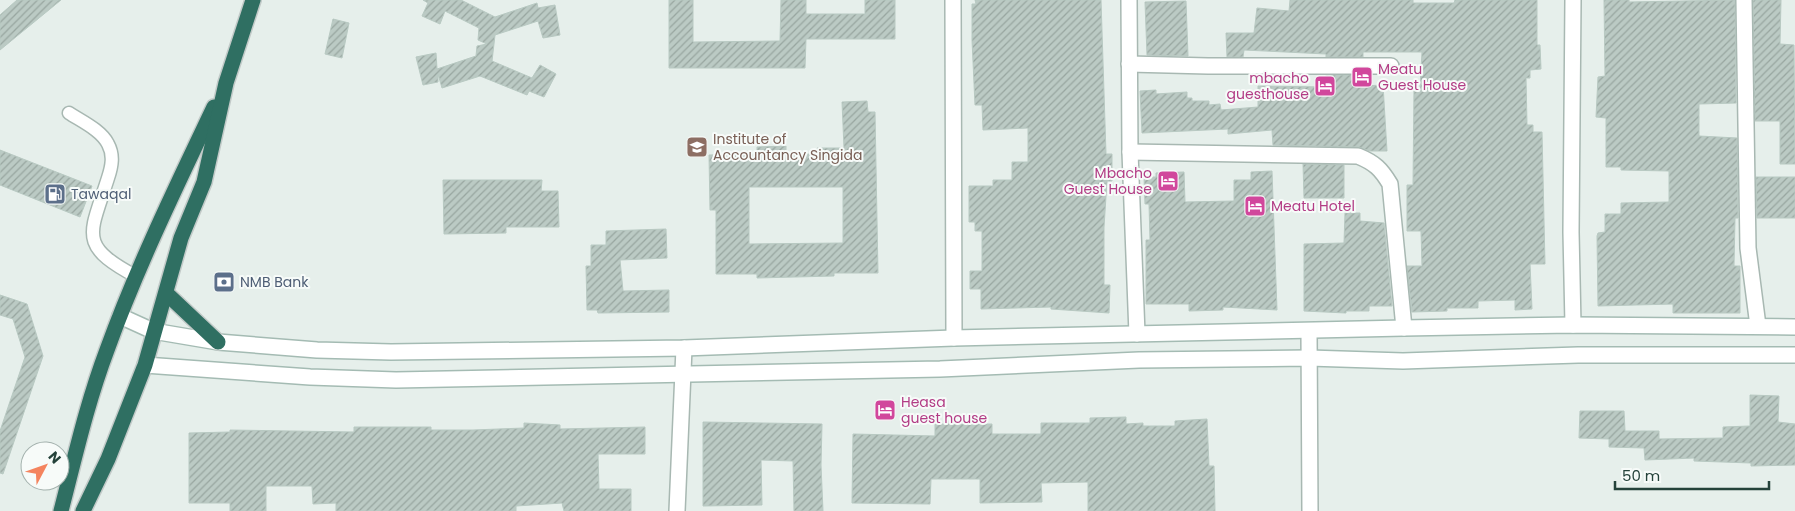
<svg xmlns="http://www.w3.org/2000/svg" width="1795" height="511" font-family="Poppins,sans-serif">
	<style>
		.building { fill: url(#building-hatch); stroke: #b8c9c2; fill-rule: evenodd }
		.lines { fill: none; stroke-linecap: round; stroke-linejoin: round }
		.lane-casing { stroke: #a8b8b2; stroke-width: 15 }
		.street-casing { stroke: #a8b8b2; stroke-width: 18 }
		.secondary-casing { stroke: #a4bbb3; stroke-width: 18 }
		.highway-casing { stroke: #c2cac8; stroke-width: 18 }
		.lane { stroke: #fff; stroke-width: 12 }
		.street { stroke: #fff; stroke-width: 15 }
		.secondary { stroke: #fff; stroke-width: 15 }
		.highway { stroke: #2f6f62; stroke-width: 15 }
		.labels { text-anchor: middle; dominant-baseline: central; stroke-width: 4; stroke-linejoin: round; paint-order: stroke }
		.hotel-label { font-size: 14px; fill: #b23c85; stroke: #f7fbf9; text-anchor: start }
		.education-label { font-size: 14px; fill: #785e54; stroke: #f7fbf9; text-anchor: start }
		.service-label { font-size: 14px; fill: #4e5e75; stroke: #f7fbf9; text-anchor: start }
	</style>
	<defs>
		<pattern id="building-hatch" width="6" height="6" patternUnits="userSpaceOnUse" patternTransform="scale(1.25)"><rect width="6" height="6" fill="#bbcac4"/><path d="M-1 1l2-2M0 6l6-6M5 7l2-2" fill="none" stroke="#98a6a0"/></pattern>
	</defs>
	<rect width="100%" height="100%" fill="#e6efeb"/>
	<!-- building -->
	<g class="building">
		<path d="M17,0H61L0,50V15Z"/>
		<path d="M423,0H461L495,17L537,3L538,8L555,5L560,35L543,38L538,21L495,35L492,61L532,78L540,65L556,74L544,97L529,91L527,95L480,76L442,88L438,74V82L423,85L416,57L436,53L437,69L476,56L477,46L487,44L478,40L479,28L445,11L440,24L422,16L428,3Z"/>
		<path d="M669,0H693V42L780,41L781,0H806V14H865V0H895V39H806L805,68H669Z"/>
		<path d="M975,0H1101L1106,154H1112V181H1107L1104,227V285H1110L1109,313L1051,309V307L981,309V289H970V271H982V231H975V222H969V186H993V180H1012V162H1028V128L983,130L982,105H975L972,40V4H976Z"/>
		<path d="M1290,0H1413V3H1454L1455,0H1537V45H1540L1541,69L1530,70V78H1526L1527,125H1533V132H1542L1545,264H1530L1532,309L1515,310V300L1478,301V308H1447V311L1412,312L1407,266H1422L1421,231H1407V185H1413L1414,89H1420L1422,52H1363V57H1326V54L1244,50L1243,57H1227L1226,33H1254L1257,8L1289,11Z"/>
		<path d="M1604,0H1629V2L1735,0L1736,103L1699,104V136L1737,138L1738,218H1735L1734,266H1740V313H1673V304L1598,306L1597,236L1598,233L1605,232V214H1621V203L1669,202V171L1621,170V167H1606V118L1596,117L1598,77L1605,76Z"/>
		<path d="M1753,0H1781L1780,44L1794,45L1795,164H1780V121H1755Z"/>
		<path d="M1186,1L1188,56L1147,55L1145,2Z"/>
		<path d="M333,19L349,23L342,58L325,54Z"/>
		<path d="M1326,75H1363V86L1383,85L1387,151H1370L1358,147L1273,145L1272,130L1228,134V129L1142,133L1140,91L1156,90V94L1187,92V98H1192V101H1209V105L1220,104L1221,110L1258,107V86L1326,87Z"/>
		<path d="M867,101L868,112H875L878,273H834V276L757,278V274H716V210H710L709,155L757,154V147L786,146V154H817V148H844L842,102ZM749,187H843V243L749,244Z"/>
		<path d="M0,150L92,186L80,217L0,185Z"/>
		<path d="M1303,164L1344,165V198H1304Z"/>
		<path d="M1272,171L1277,310L1223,307V310L1189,311V304H1146V240H1150L1149,204H1145L1144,177H1156V173L1184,172L1185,202L1234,201V180H1251V172Z"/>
		<path d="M1756,177H1795V218H1757Z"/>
		<path d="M443,180H542L541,191H558L559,227H506V233L444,234Z"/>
		<path d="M1345,213H1360V221L1384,223L1392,306H1369V311H1346V313L1304,311V244L1344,243Z"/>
		<path d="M666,229L667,258L620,260L623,291L669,290V312L598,313L597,310H587L586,266H591V245H606V231Z"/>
		<path d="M0,295L27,304L43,356L3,474L0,473V431L25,357L13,319L0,315Z"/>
		<path d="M1750,395L1779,396L1778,422L1795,424V465L1751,466V463L1694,461V458L1645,460L1644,448L1609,447V439L1579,438L1580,411H1624L1625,431H1659V439L1723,438V427L1750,426Z"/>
		<path d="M1126,417V424L1143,423V426H1175V421L1207,419L1209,466H1214L1215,511H1088V482L1041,483L1042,502L980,503V479H931L930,504L852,503L853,434L935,436V424H944V421H961V424H992V434H1041V423H1090V418Z"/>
		<path d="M703,422L822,424L821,465L823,511H794L793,461L761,460L762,505L703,506Z"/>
		<path d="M524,423L560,425V429L645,427V454H598L599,489H631V511H564L562,503L516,506V511H336V503L313,504L312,486H266V511H230V503H189V433L230,432V430L354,432V427H431V430H473L524,428Z"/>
	</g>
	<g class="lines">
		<!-- lane casing -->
		<g class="lane-casing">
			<path id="lane" d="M69,113C81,121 101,130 108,144C114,155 112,166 108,178C90,235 77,245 137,277"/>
		</g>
		<!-- street casing -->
		<g class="street-casing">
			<g id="street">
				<path d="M953,0L954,338"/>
				<path d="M1129,0L1130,152L1137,334"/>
				<path d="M1744,0L1748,248L1758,326"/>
				<path d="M1129,64L1208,66H1391"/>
				<path d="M1130,152L1358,156C1375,163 1381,169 1390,184L1404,328"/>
				<path d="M1573,325L1571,232L1573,0"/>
				<path d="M1309,331L1310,511"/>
				<path d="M677,511L684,348"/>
			</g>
		</g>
		<!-- secondary casing -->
		<g class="secondary-casing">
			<g id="secondary">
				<path d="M120,316L153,331L218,342L317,350L391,352L684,348L954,338L1404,328L1573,325L1795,327"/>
				<path d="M145,365L310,377L396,380L940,369L1139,360L1309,358L1403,361L1578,355H1795"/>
			</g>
		</g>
		<!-- highway casing -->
		<g class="highway-casing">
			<g id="highway">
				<path d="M166,293L218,342"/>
				<path d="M61,511C75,457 87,403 107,350C137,267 176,187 214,107"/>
				<path d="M83,511L108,459L145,365L181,238L204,182L226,83L253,0"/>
			</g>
		</g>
		<!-- lane -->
		<use href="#lane" class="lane"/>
		<!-- street -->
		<use href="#street" class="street"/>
		<!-- secondary -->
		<use href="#secondary" class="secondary"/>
		<!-- highway -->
		<use href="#highway" class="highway"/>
	</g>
	<!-- icons -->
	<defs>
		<g id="hotel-square" transform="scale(1.125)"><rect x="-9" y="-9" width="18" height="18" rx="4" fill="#d1479c" stroke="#f7fbf9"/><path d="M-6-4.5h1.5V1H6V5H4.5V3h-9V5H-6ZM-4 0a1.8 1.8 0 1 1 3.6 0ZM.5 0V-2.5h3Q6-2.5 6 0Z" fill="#fff"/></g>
		<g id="university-square" transform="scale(1.125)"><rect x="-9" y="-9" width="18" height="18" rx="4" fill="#8d6e63" stroke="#f7fbf9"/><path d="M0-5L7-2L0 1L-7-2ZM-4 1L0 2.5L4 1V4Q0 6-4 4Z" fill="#fff"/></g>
		<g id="fuel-square" transform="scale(1.125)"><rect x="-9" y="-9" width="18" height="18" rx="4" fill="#5c6f8a" stroke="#f7fbf9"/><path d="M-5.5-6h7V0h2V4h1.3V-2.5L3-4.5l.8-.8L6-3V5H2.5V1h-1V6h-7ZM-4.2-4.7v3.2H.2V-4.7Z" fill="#fff"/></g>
		<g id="bank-square" transform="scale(1.125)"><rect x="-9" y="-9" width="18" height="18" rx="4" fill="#5c6f8a" stroke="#f7fbf9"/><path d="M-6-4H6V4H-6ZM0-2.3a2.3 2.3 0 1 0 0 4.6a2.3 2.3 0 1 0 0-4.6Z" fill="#fff"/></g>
	</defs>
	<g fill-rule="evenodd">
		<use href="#hotel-square" x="1362" y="77"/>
		<use href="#hotel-square" x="1325" y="86"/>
		<use href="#university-square" x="697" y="147"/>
		<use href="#hotel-square" x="1168" y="181"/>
		<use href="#fuel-square" x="55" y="194"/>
		<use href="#hotel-square" x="1255" y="206"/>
		<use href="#bank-square" x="224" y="282"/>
		<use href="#hotel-square" x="885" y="410"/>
	</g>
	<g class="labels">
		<!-- hotel labels -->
		<g class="hotel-label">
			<text x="1378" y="69">Meatu<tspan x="1378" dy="16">Guest House</tspan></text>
			<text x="1309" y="78" text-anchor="end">mbacho<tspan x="1309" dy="16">guesthouse</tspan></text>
			<text x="1152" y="173" text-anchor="end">Mbacho<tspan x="1152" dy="16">Guest House</tspan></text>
			<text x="1271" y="206">Meatu Hotel</text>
			<text x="901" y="402">Heasa<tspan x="901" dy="16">guest house</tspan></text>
		</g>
		<!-- education labels -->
		<g class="education-label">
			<text x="713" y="139">Institute of<tspan x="713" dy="16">Accountancy Singida</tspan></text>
		</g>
		<!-- service labels -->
		<g class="service-label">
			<text x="71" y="194">Tawaqal</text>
			<text x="240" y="282">NMB Bank</text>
		</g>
	</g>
	<!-- north arrow -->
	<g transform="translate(45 466) rotate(49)"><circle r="24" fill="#f7fbf9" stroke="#a3b1ad"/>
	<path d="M0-4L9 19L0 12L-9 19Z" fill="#f4845f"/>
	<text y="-8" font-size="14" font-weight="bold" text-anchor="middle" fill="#24423a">N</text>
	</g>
	<!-- scale -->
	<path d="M1615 481v8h154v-8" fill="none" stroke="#24423a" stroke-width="2.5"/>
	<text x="1622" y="481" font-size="15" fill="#24423a" stroke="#f7fbf9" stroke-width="4" paint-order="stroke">50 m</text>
</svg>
